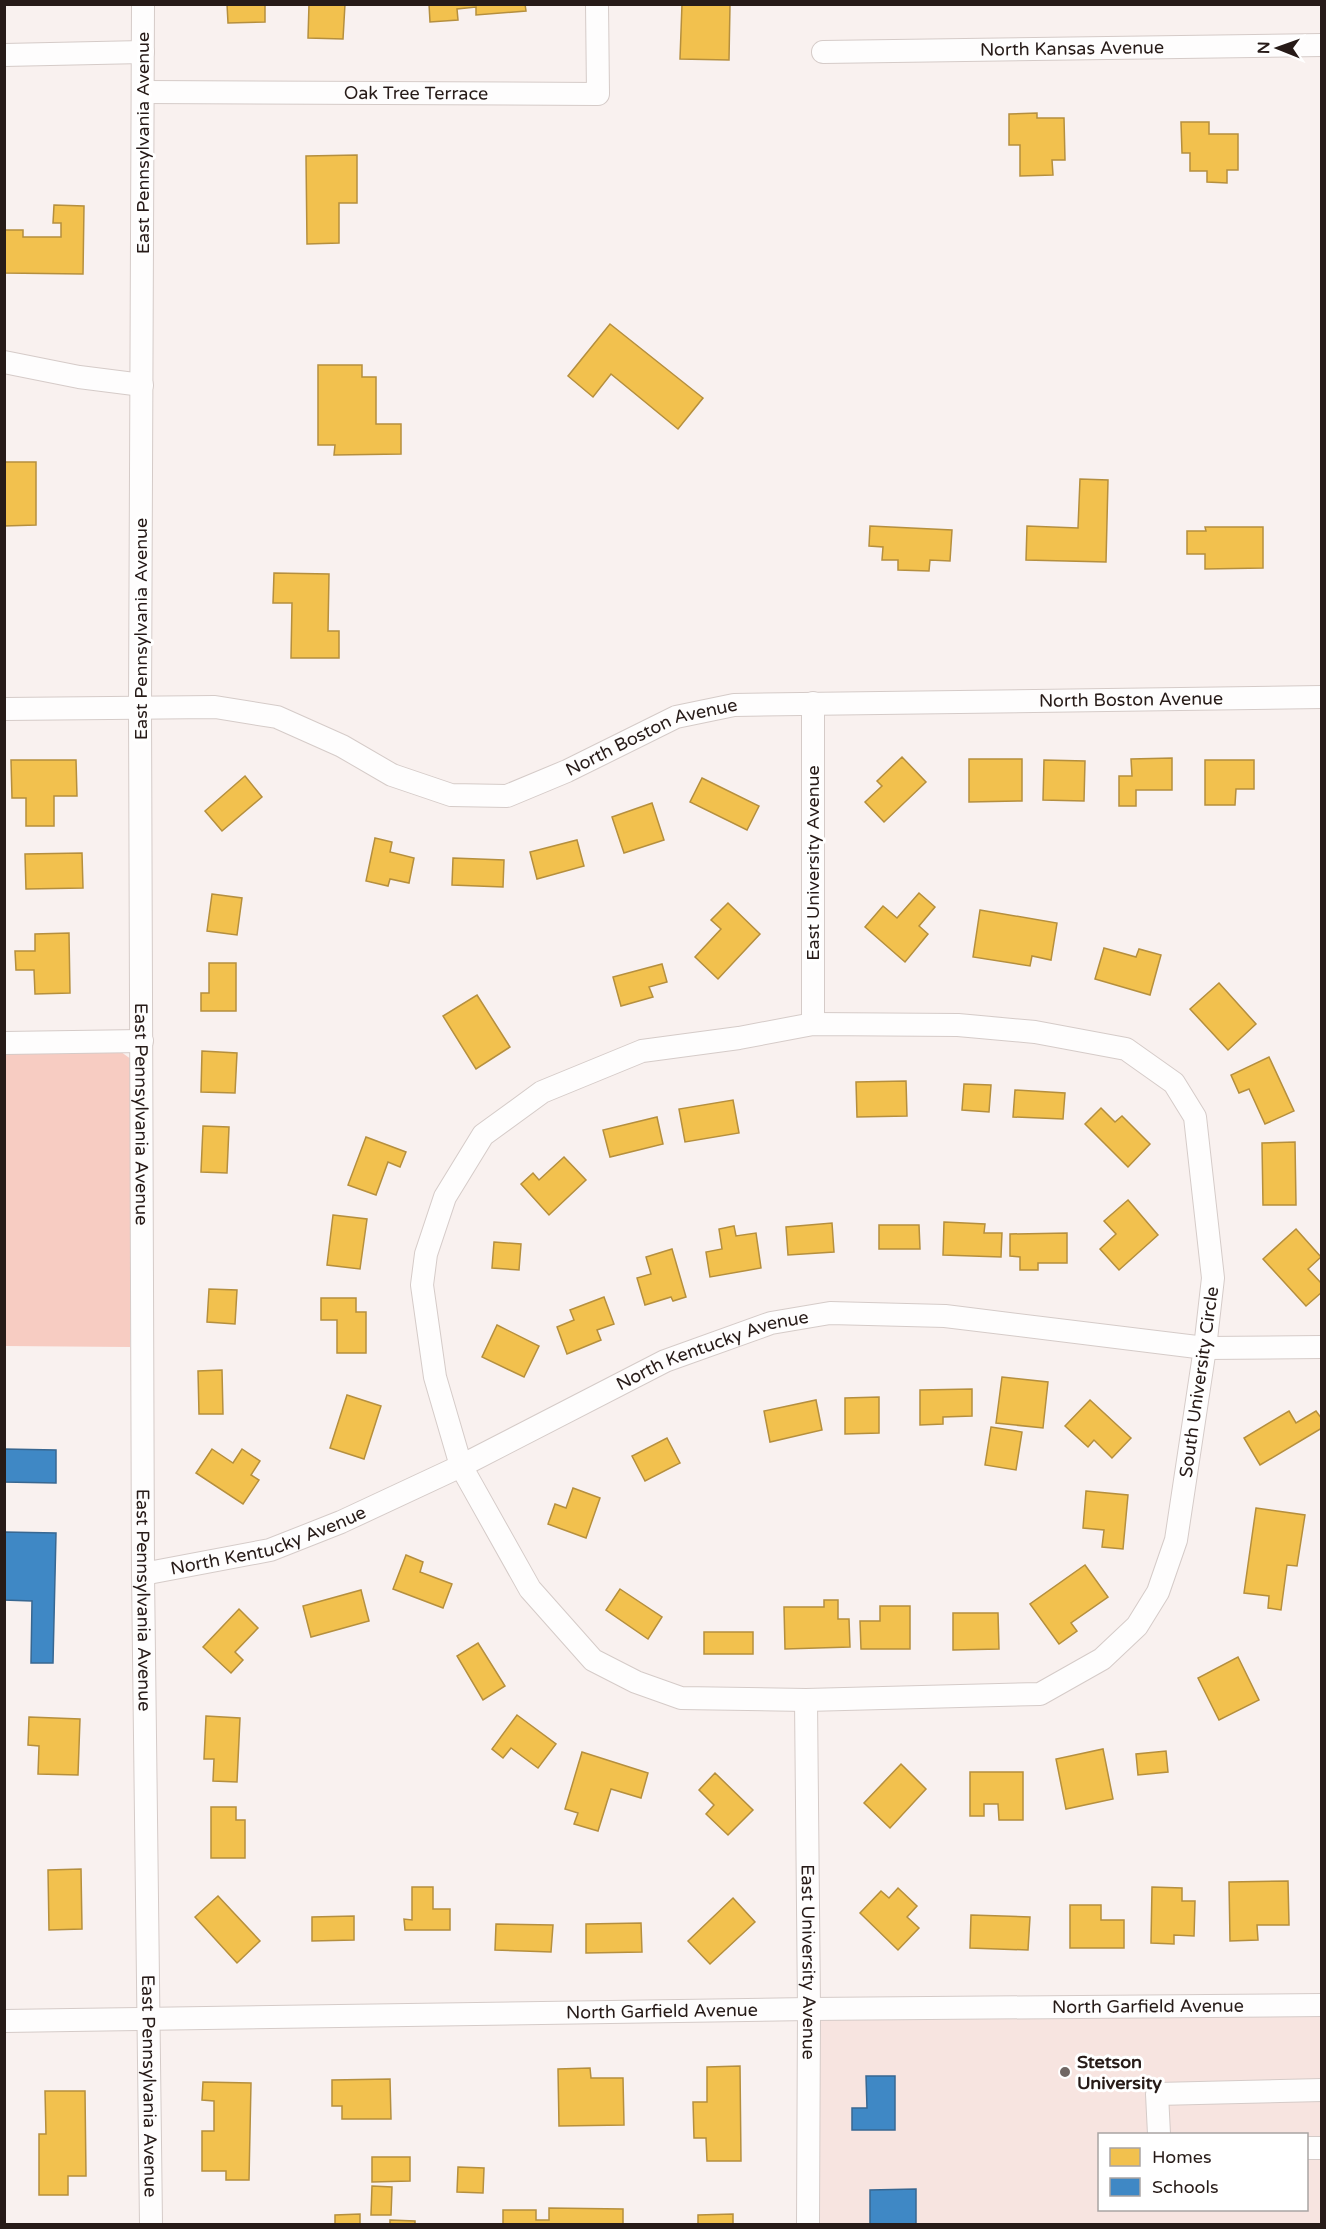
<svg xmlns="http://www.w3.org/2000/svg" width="1326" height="2229" font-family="'Varela Round',sans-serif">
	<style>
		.built { fill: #f7e4e0; fill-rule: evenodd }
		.green { fill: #f7ccc2 }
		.homes { fill: #f2c14e; stroke: #b58f3e; stroke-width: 1.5 }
		.schools { fill: #3f88c5; stroke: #386791; stroke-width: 1.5 }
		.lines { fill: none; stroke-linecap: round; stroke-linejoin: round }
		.minor-casing { stroke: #d5cbc8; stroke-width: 24 }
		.minor { stroke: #fefdfd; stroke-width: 22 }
		.poi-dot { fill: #706663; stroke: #fff; stroke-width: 2 }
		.labels { text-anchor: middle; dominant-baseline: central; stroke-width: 6; stroke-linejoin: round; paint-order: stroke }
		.street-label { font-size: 18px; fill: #271b18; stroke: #fff }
		.poi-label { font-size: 18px; font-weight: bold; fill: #271b18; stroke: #fff; text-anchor: start }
	</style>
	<rect width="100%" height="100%" fill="#f9f1ef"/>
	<!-- built -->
	<path class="built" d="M1321,2005V2224H807L809,2009ZM1100,2134H1306V2210H1100Z"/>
	<!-- green -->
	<path class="green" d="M121,1052L135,1062L130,1347L5,1346V1053Z"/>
	<!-- homes -->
	<g class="homes">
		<path d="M227,4H265V22L228,23Z"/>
		<path d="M309,4H345L343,39L308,38Z"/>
		<path d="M429,4H525L526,11L476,15V7L457,9L458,20L430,22Z"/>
		<path d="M682,4L730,5L729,60L680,59Z"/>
		<path d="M1037,113V118H1064L1065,160H1052L1053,175L1020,176V145H1009V114Z"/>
		<path d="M1181,122H1209V134H1238V170H1227V183L1207,182V171H1190V153H1182Z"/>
		<path d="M357,155V203H339V243L307,244L306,156Z"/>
		<path d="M54,205L84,206L83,274L4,273V230H23V237H61V223H53Z"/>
		<path d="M610,324L703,398L678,429L611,374L593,397L568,376Z"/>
		<path d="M318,365H362V377H376V424H401V454L334,455L335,445H318Z"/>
		<path d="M4,462H36V525L4,526Z"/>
		<path d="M1080,479L1108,480L1106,562L1026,560L1027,526L1078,528Z"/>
		<path d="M870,526L952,530L950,561L930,560L929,571L898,570V560H882L883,547L869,546Z"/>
		<path d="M1205,527H1263V568L1205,569V554H1187V531H1206Z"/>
		<path d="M274,573L329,574L328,631H339V658H291L292,603H273Z"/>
		<path d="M902,757L926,782L884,822L865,802L882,786L877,781Z"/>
		<path d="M1172,758V790H1136V806H1119V776H1132L1131,759Z"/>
		<path d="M969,759H1022V801L969,802Z"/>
		<path d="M11,760H76L77,796H54V826H26V798H12Z"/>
		<path d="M1044,760L1085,761L1084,801L1043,800Z"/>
		<path d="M1205,760H1254V789H1236L1235,805H1205Z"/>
		<path d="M245,776L262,797L222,831L205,811Z"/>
		<path d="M702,778L759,806L747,830L690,802Z"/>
		<path d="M652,803L664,840L624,853L612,817Z"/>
		<path d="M375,838L392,842L390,852L414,858L409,883L390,879L388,886L366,881Z"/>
		<path d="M577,840L584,866L537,879L530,852Z"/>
		<path d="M82,853L83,888L26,889L25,854Z"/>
		<path d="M453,858L504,860L503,887L452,885Z"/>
		<path d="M919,893L935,907L919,926L928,934L905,962L865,927L883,906L897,918Z"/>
		<path d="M212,894L242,898L237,935L207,931Z"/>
		<path d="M728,903L760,934L718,979L695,957L721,929L711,920Z"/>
		<path d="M980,910L1057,923L1051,960L1032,956L1030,966L973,957Z"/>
		<path d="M69,933L70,993L35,994L34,970H16L15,951H35V934Z"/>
		<path d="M1104,948L1136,957L1139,949L1161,955L1150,995L1095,979Z"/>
		<path d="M209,963H236V1011H201V993H209Z"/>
		<path d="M662,964L667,982L649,987L653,997L621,1006L613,977Z"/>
		<path d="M1219,983L1256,1024L1228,1050L1190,1009Z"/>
		<path d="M477,995L510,1047L476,1069L443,1016Z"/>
		<path d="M202,1051L237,1053L235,1093L201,1092Z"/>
		<path d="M1269,1057L1294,1111L1265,1124L1249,1089L1239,1093L1231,1075Z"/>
		<path d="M906,1081L907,1116L857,1117L856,1082Z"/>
		<path d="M964,1084L991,1085L989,1112L962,1110Z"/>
		<path d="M1015,1090L1065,1093L1063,1119L1013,1117Z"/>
		<path d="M733,1100L739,1133L685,1142L679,1109Z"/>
		<path d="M1101,1108L1115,1122L1122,1116L1150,1144L1128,1167L1085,1124Z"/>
		<path d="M657,1117L663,1144L610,1157L603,1130Z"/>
		<path d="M203,1126L229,1127L227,1173L201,1172Z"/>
		<path d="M366,1137L406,1152L400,1167L388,1162L376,1195L348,1185Z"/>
		<path d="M1295,1142L1296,1205H1263L1262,1143Z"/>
		<path d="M564,1157L586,1180L549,1215L521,1184L533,1173L539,1180Z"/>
		<path d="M1128,1200L1158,1235L1119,1270L1100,1249L1116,1234L1104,1221Z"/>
		<path d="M333,1215L367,1219L360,1269L327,1265Z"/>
		<path d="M944,1222L985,1224L984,1233H1002L1001,1257L943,1255Z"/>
		<path d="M832,1223L834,1252L788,1255L786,1227Z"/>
		<path d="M879,1225H919L920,1249H879Z"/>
		<path d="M734,1226L736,1236L756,1233L761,1268L710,1277L706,1252L722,1249L719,1229Z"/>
		<path d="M1296,1229L1321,1257L1308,1269L1322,1284V1292L1306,1306L1263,1259Z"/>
		<path d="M1067,1233V1263H1038V1270H1020V1257L1010,1256V1234Z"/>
		<path d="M494,1242L521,1244L519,1270L492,1268Z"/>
		<path d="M672,1249L686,1297L673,1301L671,1297L645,1305L637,1278L651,1274L646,1257Z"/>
		<path d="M209,1289L237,1290L235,1324L207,1322Z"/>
		<path d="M604,1297L614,1324L597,1330L601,1340L567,1354L557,1327L574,1320L570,1310Z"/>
		<path d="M321,1298H356V1312H366V1353H337V1320H321Z"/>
		<path d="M497,1325L539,1346L524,1377L482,1357Z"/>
		<path d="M222,1370L223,1414H199L198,1371Z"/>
		<path d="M1002,1377L1048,1382L1043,1428L996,1423Z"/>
		<path d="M972,1389V1416L943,1417V1424L920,1425V1390Z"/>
		<path d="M347,1395L381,1406L364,1459L330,1448Z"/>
		<path d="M879,1397V1433L845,1434V1398Z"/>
		<path d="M816,1400L822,1430L770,1442L764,1411Z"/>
		<path d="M1090,1400L1131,1438L1112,1458L1094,1440L1088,1447L1065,1426Z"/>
		<path d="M1289,1411L1296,1423L1316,1411L1322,1419V1428L1260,1465L1244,1438Z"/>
		<path d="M991,1427L1022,1432L1016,1470L985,1465Z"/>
		<path d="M667,1438L680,1463L645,1481L632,1456Z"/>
		<path d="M212,1449L233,1463L242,1449L260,1461L251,1475L259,1480L243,1504L196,1473Z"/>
		<path d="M573,1488L600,1498L586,1538L548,1524L555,1504L566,1508Z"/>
		<path d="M1086,1491L1128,1495L1123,1549L1102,1547L1104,1530L1083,1528Z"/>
		<path d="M1256,1508L1305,1515L1297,1566L1287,1565L1281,1610L1268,1608L1269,1596L1244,1593Z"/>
		<path d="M406,1555L423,1562L420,1572L452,1584L443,1608L393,1589Z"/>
		<path d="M1085,1565L1108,1597L1071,1623L1077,1631L1059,1644L1030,1604Z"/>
		<path d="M620,1589L662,1617L648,1639L606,1610Z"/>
		<path d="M361,1590L369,1621L311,1637L303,1606Z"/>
		<path d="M824,1600H838V1619H849L850,1647L785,1649L784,1607H824Z"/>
		<path d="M880,1606H910V1649H861L860,1621H880Z"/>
		<path d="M239,1609L258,1628L235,1652L243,1660L231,1673L203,1647Z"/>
		<path d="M953,1613H998L999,1649L953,1650Z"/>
		<rect x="704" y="1632" width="49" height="22"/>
		<path d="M478,1643L505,1686L483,1700L457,1656Z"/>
		<path d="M1238,1657L1259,1700L1219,1720L1198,1678Z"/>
		<path d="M517,1715L556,1744L538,1768L511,1748L503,1758L492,1749Z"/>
		<path d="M206,1716L240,1718L237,1782L213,1781L214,1759H204Z"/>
		<path d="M29,1717L80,1719L78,1775L38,1774L39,1746L28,1745Z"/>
		<path d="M1103,1749L1113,1799L1066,1809L1056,1759Z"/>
		<path d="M1166,1751L1168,1772L1138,1775L1136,1754Z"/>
		<path d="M582,1752L648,1773L641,1798L611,1789L598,1831L574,1824L578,1813L565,1809Z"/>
		<path d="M901,1764L926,1789L890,1828L864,1803Z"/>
		<path d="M970,1772H1023V1820H999L998,1804H984V1816H970Z"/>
		<path d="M715,1773L753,1810L728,1835L706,1814L714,1805L699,1790Z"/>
		<path d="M211,1807H236V1820H245V1858H211Z"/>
		<path d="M81,1869L82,1929L49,1930L48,1870Z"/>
		<path d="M1288,1881L1289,1925H1257L1258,1940L1230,1941L1229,1882Z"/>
		<path d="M412,1887H433V1909H450V1930H405L404,1919L412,1920Z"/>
		<path d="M1152,1887L1182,1888V1901H1195L1194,1936L1174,1935V1944L1151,1943Z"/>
		<path d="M898,1888L917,1906L907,1917L919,1928L898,1950L860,1913L881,1891L889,1898Z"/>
		<path d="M218,1896L260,1941L237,1963L195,1917Z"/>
		<path d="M733,1898L755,1922L710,1964L688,1941Z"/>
		<path d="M1070,1905H1101V1920H1124V1948H1070Z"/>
		<path d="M971,1915L1030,1917L1028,1950L970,1948Z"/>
		<path d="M354,1916V1940L312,1941V1917Z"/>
		<path d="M641,1923L642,1952L586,1953V1924Z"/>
		<path d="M496,1924L553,1925L551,1952L495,1950Z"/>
		<path d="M740,2066L741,2161H707L706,2138H694L693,2102H707V2067Z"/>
		<path d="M590,2068L591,2078H623L624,2125L559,2126L558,2069Z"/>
		<path d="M390,2079L391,2119H342V2106H332V2080Z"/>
		<path d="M203,2082L251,2083L249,2180H226V2171H202V2131H214V2101L202,2100Z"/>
		<path d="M45,2091H85L86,2176H68V2195H39V2134H46Z"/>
		<path d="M372,2157H410V2181L372,2182Z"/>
		<path d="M458,2167L484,2168L483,2193L457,2192Z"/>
		<path d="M372,2186L392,2187L391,2215H371Z"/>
		<path d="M549,2208L623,2209V2224H503V2210H536V2220H549Z"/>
		<path d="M360,2214V2224H335V2215Z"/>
		<path d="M733,2214V2224H698V2215Z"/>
		<path d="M390,2220L415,2221V2224H390Z"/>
	</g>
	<!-- schools -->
	<g class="schools">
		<path d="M4,1449L56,1450V1483L4,1482Z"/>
		<path d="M4,1532L56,1533L53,1663H31L32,1601L4,1600Z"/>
		<path d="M866,2076H895V2130H852V2108H867Z"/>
		<path d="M916,2189V2224H870V2190Z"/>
	</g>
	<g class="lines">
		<!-- minor casing -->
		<g class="minor-casing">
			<g id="minor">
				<path id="s1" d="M143,4L140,709L143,1574L151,2224"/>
				<path id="s2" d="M823,52L1322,45"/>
				<path d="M4,55L143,52"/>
				<path id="s3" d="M143,92L598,94L597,4"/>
				<path d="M4,362L79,377L142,385"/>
				<path id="s4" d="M4,709L215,707L277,717L342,746L392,775L451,795L507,796L567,771L676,717L734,705L1322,697"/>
				<path d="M813,1024L958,1025L1035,1032L1126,1049L1174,1083L1195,1117L1213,1278L1205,1348L1176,1540L1158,1592L1137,1626L1102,1659L1040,1694L806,1700L681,1698L636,1682L593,1660L530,1589L461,1466L435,1377L422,1285L426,1254L445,1197L483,1135L542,1092L642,1051L739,1038Z"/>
				<path d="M813,1024V703"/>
				<path d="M4,1043L142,1041"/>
				<path id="s5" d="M143,1574L270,1550L341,1522L461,1466L665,1361L771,1323L830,1313L945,1316L1205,1348L1322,1347"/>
				<path id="s6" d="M806,1700L809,2009L808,2224"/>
				<path id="s7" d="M4,2021L809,2009L1322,2005"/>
				<path d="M1159,2134L1157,2094L1322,2090"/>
				<path d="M1306,2148H1322"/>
			</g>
		</g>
		<!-- minor -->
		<use href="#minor" class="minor"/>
	</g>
	<!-- markers -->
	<circle class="poi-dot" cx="1065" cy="2072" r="6"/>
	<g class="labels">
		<!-- street labels -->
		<g class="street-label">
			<text stroke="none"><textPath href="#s2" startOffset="249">North Kansas Avenue</textPath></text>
			<text stroke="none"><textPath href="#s3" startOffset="273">Oak Tree Terrace</textPath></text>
			<text transform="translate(143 143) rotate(-90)">East Pennsylvania Avenue</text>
			<text transform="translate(141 629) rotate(-90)">East Pennsylvania Avenue</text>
			<text stroke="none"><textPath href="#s4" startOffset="1164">North Boston Avenue</textPath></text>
			<text stroke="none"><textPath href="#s4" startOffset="678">North Boston Avenue</textPath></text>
			<text transform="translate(813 863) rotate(-90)">East University Avenue</text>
			<text stroke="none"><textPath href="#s1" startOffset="1110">East Pennsylvania Avenue</textPath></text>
			<text stroke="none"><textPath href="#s5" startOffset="616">North Kentucky Avenue</textPath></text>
			<text transform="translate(1199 1382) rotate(-82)">South University Circle</text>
			<text stroke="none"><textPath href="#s5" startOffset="130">North Kentucky Avenue</textPath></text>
			<text stroke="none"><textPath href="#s1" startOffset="1596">East Pennsylvania Avenue</textPath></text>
			<text stroke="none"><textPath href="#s6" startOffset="262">East University Avenue</textPath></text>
			<text stroke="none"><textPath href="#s7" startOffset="1144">North Garfield Avenue</textPath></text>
			<text stroke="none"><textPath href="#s7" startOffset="658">North Garfield Avenue</textPath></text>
			<text stroke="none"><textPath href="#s1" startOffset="2082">East Pennsylvania Avenue</textPath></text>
		</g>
		<!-- poi labels -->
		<g class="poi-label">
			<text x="1077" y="2062">Stetson<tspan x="1077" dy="21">University</tspan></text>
		</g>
	</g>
	<!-- border -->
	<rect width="1326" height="2229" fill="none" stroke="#271b18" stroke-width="12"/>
	<!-- legend -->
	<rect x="1098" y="2133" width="210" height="78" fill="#ffffff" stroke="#a9a4a3" stroke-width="1.5"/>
	<rect x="1110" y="2148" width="30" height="18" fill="#f2c14e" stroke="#a9a4a3" stroke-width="1.5"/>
	<text x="1152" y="2163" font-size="18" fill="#271b18">Homes</text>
	<rect x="1110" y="2178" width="30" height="18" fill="#3f88c5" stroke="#a9a4a3" stroke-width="1.5"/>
	<text x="1152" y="2193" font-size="18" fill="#271b18">Schools</text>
	<!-- north arrow -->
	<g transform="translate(1278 48) rotate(271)" stroke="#ffffff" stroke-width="4.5" paint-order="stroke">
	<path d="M0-4.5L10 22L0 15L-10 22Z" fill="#271b18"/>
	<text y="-9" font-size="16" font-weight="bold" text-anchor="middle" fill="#271b18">N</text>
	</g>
</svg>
